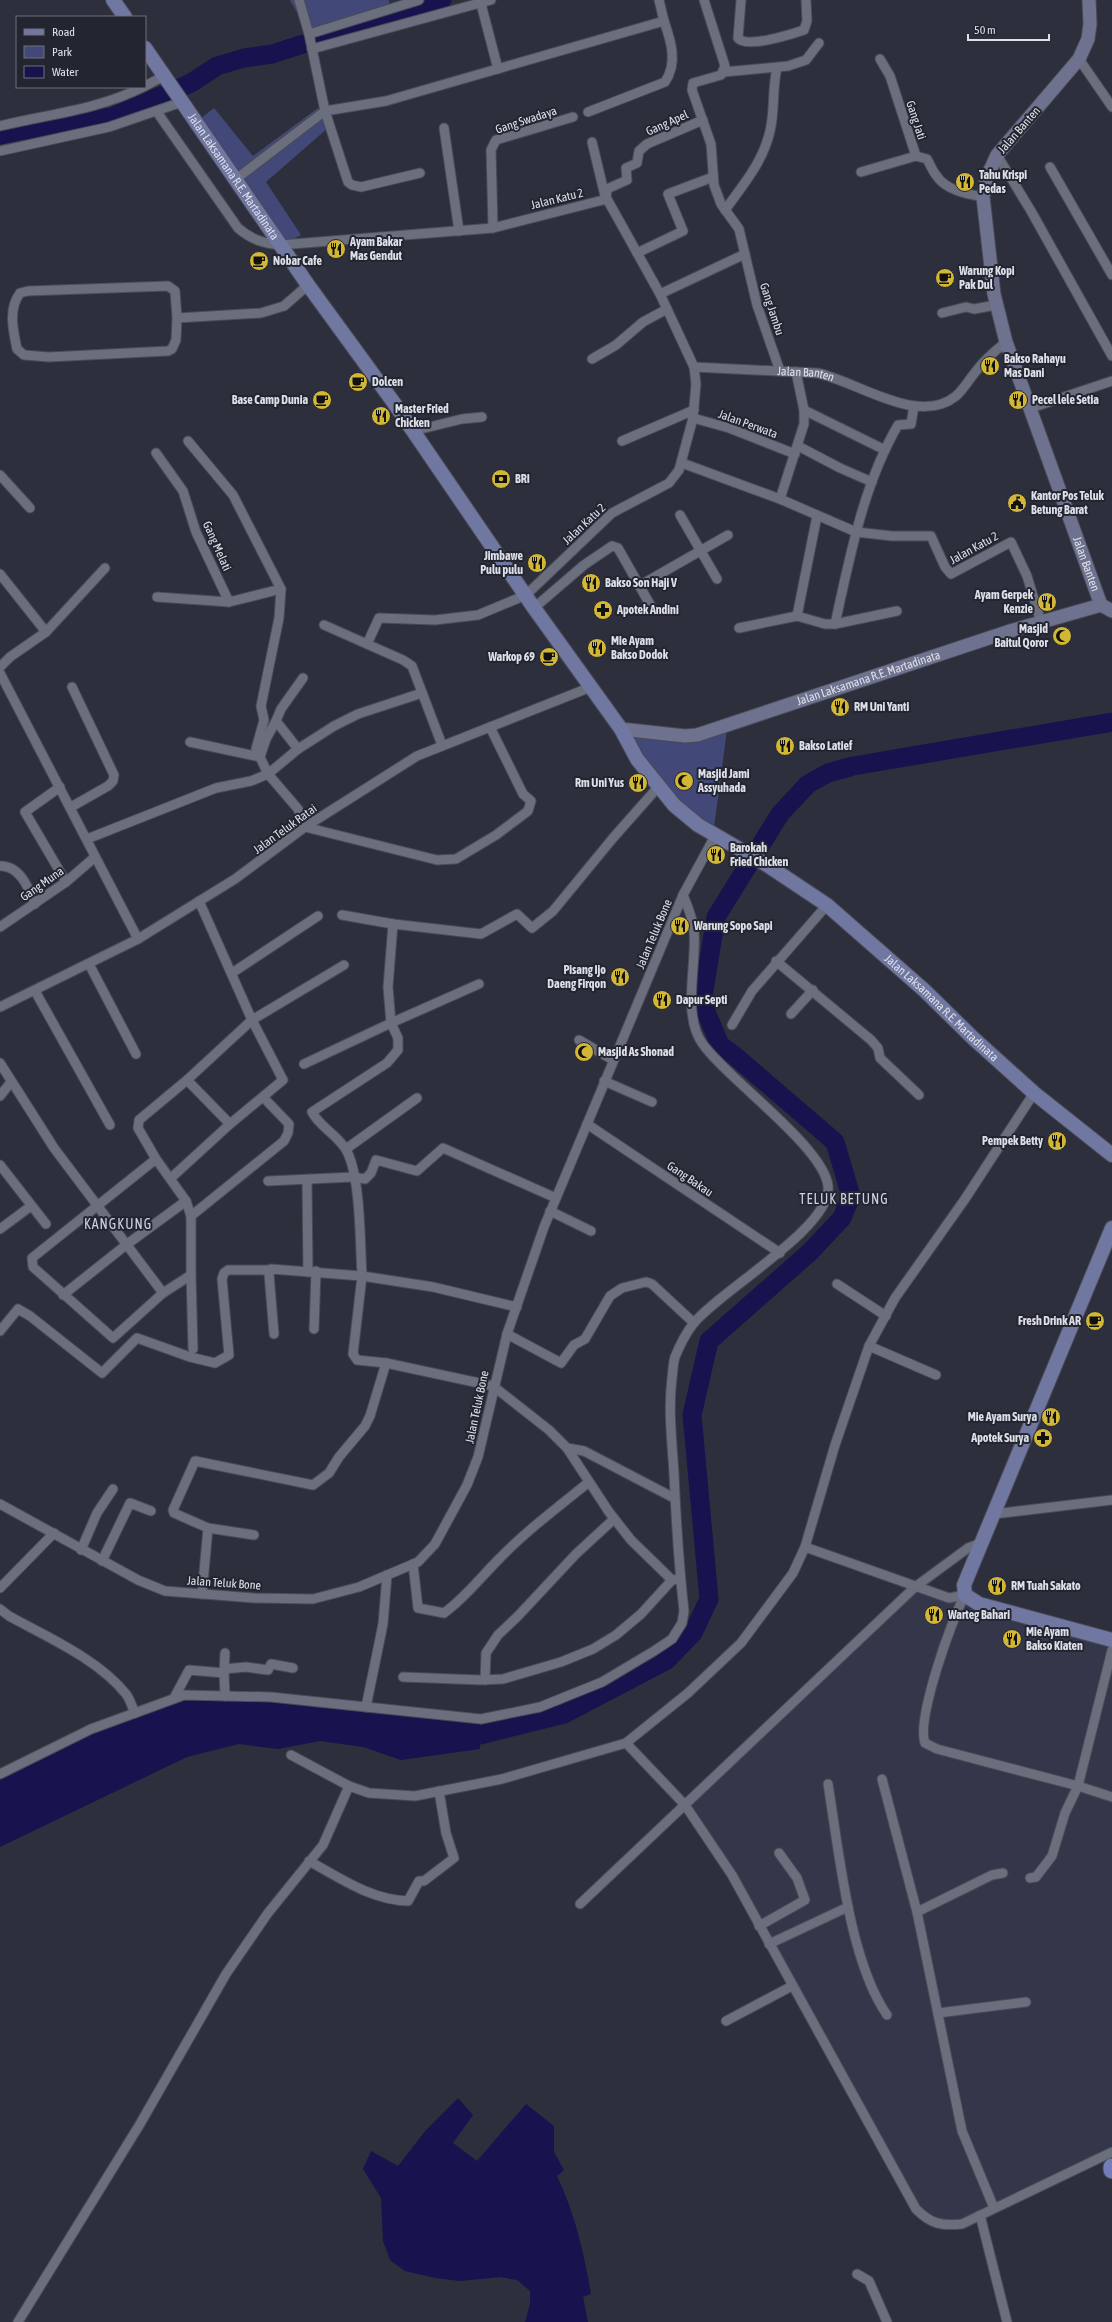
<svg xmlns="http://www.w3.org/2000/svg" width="1112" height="2322" font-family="'Asap Condensed',sans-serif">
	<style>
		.built { fill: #34374a }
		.green { fill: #424978 }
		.water { fill: #16134e }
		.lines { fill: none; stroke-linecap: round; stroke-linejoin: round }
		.river { stroke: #16134e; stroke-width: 19 }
		.street-casing { stroke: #494b56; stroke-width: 11 }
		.secondary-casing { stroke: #494b56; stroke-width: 15 }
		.primary-casing { stroke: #494b56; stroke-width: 16 }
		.highway-casing { stroke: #494b56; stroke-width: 19 }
		.street { stroke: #6b6e7d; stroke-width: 9 }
		.secondary { stroke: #6e728f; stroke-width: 13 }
		.primary { stroke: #7077a1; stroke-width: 14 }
		.highway { stroke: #747db9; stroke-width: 17 }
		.labels { text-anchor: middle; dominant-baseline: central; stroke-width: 4; stroke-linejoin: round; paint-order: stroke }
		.street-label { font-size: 12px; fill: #dee0e9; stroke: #232531 }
		.poi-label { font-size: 12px; font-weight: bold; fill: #dee0e9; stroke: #232531; text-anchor: start }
		.quarter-label { font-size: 14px; letter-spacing: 1px; fill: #ced1e2; stroke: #232531 }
	</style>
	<rect width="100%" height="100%" fill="#2d2f3c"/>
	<!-- built -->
	<path class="built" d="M915,1587L965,1595L1112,1639V2166L1109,2154L966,2222L926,2220L769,1944L685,1805Z"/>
	<!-- green -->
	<g class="green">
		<path d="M290,0H389L390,9L309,34Z"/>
		<path d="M214,108L253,156L318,108L329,127L266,182L301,235L285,243L200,119Z"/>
		<path d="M623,730H727L714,828L678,804Z"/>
	</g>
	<!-- water -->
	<g class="water">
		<path d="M185,1695L235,1697L480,1722V1749L401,1760L363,1747L320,1741L278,1749L239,1744L187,1757L0,1847V1777L112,1722Z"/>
		<path d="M458,2098L473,2115L453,2143L477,2161L526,2104L554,2126V2152L564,2170L557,2176C575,2214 584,2253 591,2294L583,2297L588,2322H525L530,2304V2291L517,2280L500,2277L460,2281L435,2278L405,2271L390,2260L383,2241L381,2198L363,2169L371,2151L398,2166L426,2130Z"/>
	</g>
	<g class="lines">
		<!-- river -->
		<g class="river">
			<path d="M312,42L442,0"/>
			<path d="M0,135L69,122L112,117L191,83L217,66L244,58L272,54L303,44"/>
			<path d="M480,1735L564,1714L667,1660L693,1633L709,1599L692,1415L709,1341L810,1252L842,1218L851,1196L835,1142L735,1056L720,1045L702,1002L716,917L780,814L808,784L828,773L853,766L1112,722"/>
		</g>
		<!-- street casing -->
		<g class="street-casing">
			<g id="street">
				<path d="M299,0L309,34L325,111L348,182L352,185L361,187L420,173"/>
				<path d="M480,0L498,69"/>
				<path d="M704,0L725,66L721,75L693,83L692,90L711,144L714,185L721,204L739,229L757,305L780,371"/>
				<path d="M741,0L738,38C746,49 792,34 804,30L807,21L806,0"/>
				<path d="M309,34L419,0"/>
				<path d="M312,49L491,0"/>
				<path d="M880,59L890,76L916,156L927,159C930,164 932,170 936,175C945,190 967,194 983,197"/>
				<path d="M1079,59L1112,107"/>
				<path d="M724,72L788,66L806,60L819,43"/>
				<path d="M145,86L164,76"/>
				<path d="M157,112L238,228C252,240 263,243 280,245L493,228L607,199L660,294L694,367L696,384L693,418L679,470L669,483L612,513L526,595L478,615L435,620L379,618L367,644"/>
				<path d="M588,112L665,82C678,63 671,41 664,21"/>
				<path d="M0,126C49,114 97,110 143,87"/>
				<path d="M444,128L459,231"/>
				<path d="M592,142L605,196"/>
				<path d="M0,151L109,127L182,102"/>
				<path d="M997,155L1031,211L1112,356"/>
				<path d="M1050,167L1112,275"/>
				<path d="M861,172L916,156"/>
				<path d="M236,179L325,111L386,101L664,21L659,0"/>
				<path d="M606,199L607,189L627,180L626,168L637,163L639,151L647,144L703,120"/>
				<path d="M725,210C743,185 763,162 770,131C775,111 772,88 777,68"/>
				<path d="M493,228L491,150L496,140L573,117"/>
				<path d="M637,253L683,231L668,194L713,177"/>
				<path d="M660,294L745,254"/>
				<path d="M942,313L966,307L974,309L996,305"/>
				<path d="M177,318L176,340L172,349L168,351L49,357L24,355L17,349C13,330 8,309 20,293L28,291L168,286L175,291L177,318L261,313L284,306L308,285"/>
				<path d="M592,359L616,345L643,322L667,309"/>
				<path id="s1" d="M694,367L817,373C857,381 918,427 956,396C964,389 970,378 977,370C985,359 995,351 1006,342"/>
				<path d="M1031,408L1112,381"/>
				<path d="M804,410L885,450"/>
				<path d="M693,418L729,428L795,454"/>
				<path d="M413,431L462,419L482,417"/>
				<path d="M188,441L233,495L281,589L279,618L261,706L264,720L256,749"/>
				<path d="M622,441L694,410"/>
				<path d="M798,446L840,468L872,482"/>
				<path d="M156,453L183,491L196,532L229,602"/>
				<path d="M682,463L780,499L856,532L892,536H931L945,567L951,574L1011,542L1027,576L1041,622"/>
				<path d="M0,475L30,508"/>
				<path d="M780,499L804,424V410L796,372"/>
				<path d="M680,515L717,579"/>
				<path d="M0,574L46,632"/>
				<path d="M639,586L728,535"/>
				<path d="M157,597L229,602L281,589"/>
				<path d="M534,608L584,565L612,546L618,548L652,608"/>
				<path d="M797,616L825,624H835L897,611"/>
				<path d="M797,616L817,516"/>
				<path d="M835,624C850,557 863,485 898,425L911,424L914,406"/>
				<path d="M324,625L403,660L412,666L442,745"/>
				<path d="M739,628L797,616"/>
				<path d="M0,667L10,657L46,632L105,568"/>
				<path d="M0,673L138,939"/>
				<path d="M276,721L266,739L260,757L268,774L298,809L305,827L437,860L456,859L496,835L528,811L531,801L523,794L490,727"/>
				<path d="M190,742L260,757"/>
				<path d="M298,749L276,721L281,709L303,678"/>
				<path d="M60,787L25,812L66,882"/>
				<path d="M71,807L108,786L113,781L114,775L72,687"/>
				<path d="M87,839L216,788L251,781L268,774L298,749L334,726L358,714L422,693"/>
				<path d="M0,866C20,865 29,889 35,904"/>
				<path d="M342,915L393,924L481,934L517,914L532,928L553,911L613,838L659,786"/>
				<path d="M393,924L388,987L391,1023L398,1038V1050L387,1063L312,1112C319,1126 336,1134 345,1148C361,1172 360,1246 362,1276L433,1287L517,1307"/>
				<path d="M0,927L66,882L95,857"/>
				<path d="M776,961L871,1040L878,1048L880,1058L919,1095"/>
				<path d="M89,964L136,1054"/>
				<path d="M232,973L318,916"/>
				<path d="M35,991L110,1125"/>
				<path d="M0,1007L138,939L235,879L305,827L417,756L591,687"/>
				<path d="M791,1014L813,990"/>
				<path d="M732,1025L752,991L827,905"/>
				<path d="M579,1040L613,1060"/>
				<path d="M0,1063L54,1148L163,1293"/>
				<path d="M304,1064L391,1023L479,984"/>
				<path d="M187,1080L230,1124"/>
				<path d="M604,1081L652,1102"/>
				<path d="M0,1096L11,1082"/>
				<path d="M587,1124L780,1253"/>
				<path d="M346,1149L417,1098"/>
				<path d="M156,1159L32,1258L33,1267L113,1338L163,1293L191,1275V1216L186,1201L156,1159L138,1128L139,1120L187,1080L252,1020L344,965"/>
				<path d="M0,1165L46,1224"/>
				<path d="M171,1178L230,1124L283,1080L252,1020L199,901"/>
				<path d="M268,1181L353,1177L365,1179L371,1173L376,1160L417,1171L443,1148L556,1198"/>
				<path d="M307,1181L308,1272"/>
				<path d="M550,1211L591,1231"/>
				<path d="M191,1216L284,1141L288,1133L289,1124L263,1097"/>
				<path d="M0,1229L31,1206"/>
				<path d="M191,1275L193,1349"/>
				<path d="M837,1284L886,1316"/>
				<path d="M63,1295L126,1245L186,1201"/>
				<path d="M314,1329L316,1271"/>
				<path d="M0,1331L18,1309L30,1316L102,1373L137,1338L190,1357L215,1363L229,1355L222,1279L224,1273L228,1270H270"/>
				<path d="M274,1334L269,1274L271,1269L362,1276L353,1354L357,1360L386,1363L493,1386L549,1430L567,1448L609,1512L631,1540L672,1580L680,1579"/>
				<path d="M507,1334L561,1363L574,1345L585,1339L610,1296L622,1288L646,1282L652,1284L694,1323"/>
				<path d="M869,1346L936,1375"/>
				<path d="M567,1448L584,1451L674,1498"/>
				<path d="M0,1504L138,1580L165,1591L254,1598L313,1599L359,1587L418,1562L435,1544L467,1485L478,1457L507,1334L544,1227L683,895L715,836"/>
				<path d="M994,1514L1112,1500"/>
				<path d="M208,1528L254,1535"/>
				<path d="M805,1547L949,1598L965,1595"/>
				<path d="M81,1550L97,1513L113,1489"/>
				<path d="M102,1561L130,1503L151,1511"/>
				<path d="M413,1564L418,1608L444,1613C465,1598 480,1578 498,1560C526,1531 558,1507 589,1482"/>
				<path d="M0,1588L54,1533"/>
				<path d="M202,1594L208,1528L174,1513L173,1510L195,1461L313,1485L329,1473L339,1457L365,1426L370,1416L386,1363"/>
				<path d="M965,1595C952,1618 916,1720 925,1743L937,1749L1078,1786L1112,1797"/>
				<path d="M0,1609L9,1616C47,1637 98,1659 126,1694C130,1699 132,1707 135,1713"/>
				<path d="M224,1669L246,1667L268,1670L271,1664L293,1668"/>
				<path d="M224,1673L225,1696"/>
				<path d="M403,1677L481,1680L503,1679L561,1662L593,1649L616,1635L641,1614L672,1580"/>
				<path d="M485,1680L486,1653L498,1635L518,1616L576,1554L614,1519"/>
				<path d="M174,1698L189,1670L224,1673L225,1653"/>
				<path d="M366,1707L383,1624L387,1575"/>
				<path d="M626,1743L685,1805L732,1875L916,2209C931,2224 941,2226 962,2224L1112,2152"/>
				<path d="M291,1755L349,1786L369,1793L415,1796L502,1779L626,1743L688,1693L741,1643L793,1573L805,1547L835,1445L869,1346L895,1298L965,1199L1034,1093"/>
				<path d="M0,1774L91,1729L184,1695L271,1697L481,1719L540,1707L602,1682L654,1651L672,1639L682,1623L684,1611C679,1566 676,1520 674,1474C672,1441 668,1410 672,1378C673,1371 673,1363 675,1357C679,1347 687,1332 693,1324C719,1291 833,1227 828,1186C824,1147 727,1079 702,1043C682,1014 697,964 694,931C693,919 688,907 683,895"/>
				<path d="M882,1779L917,1912L962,2131L994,2208"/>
				<path d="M828,1784C839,1851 849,1960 887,2015"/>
				<path d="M309,1861C340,1878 371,1900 408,1901L419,1881H424L454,1858L446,1833L439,1791"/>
				<path d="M1030,1878L1036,1877L1052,1856L1065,1813L1078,1786L1112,1650"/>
				<path d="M580,1904L915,1587L968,1548L981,1543"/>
				<path d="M917,1912L992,1875L1003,1873"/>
				<path d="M759,1926L805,1900L797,1878L779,1853"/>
				<path d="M769,1944L848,1907"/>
				<path d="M938,2013L1026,2002"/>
				<path d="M726,2021L792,1986"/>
				<path d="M980,2215L1007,2322"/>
				<path d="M857,2274L869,2281L887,2322"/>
				<path d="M18,2322L140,2124L226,1974L268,1913L323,1845L349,1786"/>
			</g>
		</g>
		<!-- secondary casing -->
		<g class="secondary-casing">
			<g id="secondary">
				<path id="s2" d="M1089,0L1090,24L1088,39L1079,59L997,155L987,177L983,197L994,294L1006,342L1101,605"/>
				<path id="s3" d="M621,729L685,736L697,735L1010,631L1101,605L1112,611"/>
			</g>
		</g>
		<!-- primary casing -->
		<g class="primary-casing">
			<g id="primary">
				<path d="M113,0L125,17"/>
				<path id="s4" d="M145,48L308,285L394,403L534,608L621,729L637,759L674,805L698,825L767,865L827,905L924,990L973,1038L1034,1093L1112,1155"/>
				<path d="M1112,1228L964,1585L965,1595L979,1604L1112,1640"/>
			</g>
		</g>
		<!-- highway casing -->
		<g class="highway-casing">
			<path id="highway" d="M1112,2167V2170"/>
		</g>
		<!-- street -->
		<use href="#street" class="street"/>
		<!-- secondary -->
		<use href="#secondary" class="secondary"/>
		<!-- primary -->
		<use href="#primary" class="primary"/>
		<!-- highway -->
		<use href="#highway" class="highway"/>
	</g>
	<!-- icons -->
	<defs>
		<g id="restaurant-disc" transform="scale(1)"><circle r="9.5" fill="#d2b736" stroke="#232531"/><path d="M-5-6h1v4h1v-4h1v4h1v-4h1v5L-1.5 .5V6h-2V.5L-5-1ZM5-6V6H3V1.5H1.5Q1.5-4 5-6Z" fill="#111"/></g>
		<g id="cafe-disc" transform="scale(1)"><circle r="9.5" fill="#d2b736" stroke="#232531"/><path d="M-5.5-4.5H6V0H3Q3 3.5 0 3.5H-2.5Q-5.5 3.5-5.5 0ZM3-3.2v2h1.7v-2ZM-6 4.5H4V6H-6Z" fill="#111"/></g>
		<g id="bank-disc" transform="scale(1)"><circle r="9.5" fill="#d2b736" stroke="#232531"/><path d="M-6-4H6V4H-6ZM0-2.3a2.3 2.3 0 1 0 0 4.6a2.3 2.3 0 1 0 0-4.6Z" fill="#111"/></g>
		<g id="civic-disc" transform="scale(1)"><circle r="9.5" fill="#d2b736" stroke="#232531"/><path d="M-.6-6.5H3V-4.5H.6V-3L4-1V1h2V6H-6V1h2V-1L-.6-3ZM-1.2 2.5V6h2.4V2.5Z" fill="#111"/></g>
		<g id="pharmacy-disc" transform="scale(1)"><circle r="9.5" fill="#d2b736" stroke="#232531"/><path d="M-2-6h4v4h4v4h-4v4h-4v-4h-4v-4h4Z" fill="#111"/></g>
		<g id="mosque-disc" transform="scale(1)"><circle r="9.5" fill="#d2b736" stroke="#232531"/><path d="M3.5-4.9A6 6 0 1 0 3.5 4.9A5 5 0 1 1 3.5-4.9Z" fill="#111"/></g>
	</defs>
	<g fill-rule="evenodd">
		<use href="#restaurant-disc" x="965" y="182"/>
		<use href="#restaurant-disc" x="336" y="249"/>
		<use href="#cafe-disc" x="259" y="261"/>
		<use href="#cafe-disc" x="945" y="278"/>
		<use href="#restaurant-disc" x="990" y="366"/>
		<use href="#cafe-disc" x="358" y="382"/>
		<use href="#cafe-disc" x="322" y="400"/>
		<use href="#restaurant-disc" x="1018" y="400"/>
		<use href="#restaurant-disc" x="381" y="416"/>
		<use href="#bank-disc" x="501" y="479"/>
		<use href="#civic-disc" x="1017" y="503"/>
		<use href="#restaurant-disc" x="537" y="563"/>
		<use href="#restaurant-disc" x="591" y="583"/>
		<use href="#restaurant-disc" x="1047" y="602"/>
		<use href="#pharmacy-disc" x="603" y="610"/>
		<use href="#mosque-disc" x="1062" y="636"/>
		<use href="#restaurant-disc" x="597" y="648"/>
		<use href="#cafe-disc" x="549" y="657"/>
		<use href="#restaurant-disc" x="840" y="707"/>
		<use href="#restaurant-disc" x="785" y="746"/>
		<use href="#mosque-disc" x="684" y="781"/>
		<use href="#restaurant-disc" x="638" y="783"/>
		<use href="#restaurant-disc" x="716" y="855"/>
		<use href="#restaurant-disc" x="680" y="926"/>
		<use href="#restaurant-disc" x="620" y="977"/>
		<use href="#restaurant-disc" x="662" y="1000"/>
		<use href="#mosque-disc" x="584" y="1052"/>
		<use href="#restaurant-disc" x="1057" y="1141"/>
		<use href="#cafe-disc" x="1095" y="1321"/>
		<use href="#restaurant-disc" x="1051" y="1417"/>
		<use href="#pharmacy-disc" x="1043" y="1438"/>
		<use href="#restaurant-disc" x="997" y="1586"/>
		<use href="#restaurant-disc" x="934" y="1615"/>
		<use href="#restaurant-disc" x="1012" y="1639"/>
	</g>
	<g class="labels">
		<!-- street labels -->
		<g class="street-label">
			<text transform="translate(526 120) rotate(-18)">Gang Swadaya</text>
			<text transform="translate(916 120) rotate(72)">Gang Jati</text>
			<text transform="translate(667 123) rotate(-24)">Gang Apel</text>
			<text transform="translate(1019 130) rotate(-49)">Jalan Banten</text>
			<text stroke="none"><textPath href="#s4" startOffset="156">Jalan Laksamana R.E. Martadinata</textPath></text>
			<text transform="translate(557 199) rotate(-14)">Jalan Katu 2</text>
			<text transform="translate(772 309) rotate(72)">Gang Jambu</text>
			<text stroke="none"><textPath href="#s1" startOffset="112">Jalan Banten</textPath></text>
			<text transform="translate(748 424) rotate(20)">Jalan Perwata</text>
			<text transform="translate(584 524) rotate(-43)">Jalan Katu 2</text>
			<text transform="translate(217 546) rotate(66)">Gang Melati</text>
			<text transform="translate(974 548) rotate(-29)">Jalan Katu 2</text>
			<text stroke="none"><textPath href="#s2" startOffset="615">Jalan Banten</textPath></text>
			<text stroke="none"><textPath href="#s3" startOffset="257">Jalan Laksamana R.E. Martadinata</textPath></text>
			<text transform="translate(285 829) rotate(-36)">Jalan Teluk Ratai</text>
			<text transform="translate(42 884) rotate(-35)">Gang Muna</text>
			<text transform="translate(654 934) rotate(-67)">Jalan Teluk Bone</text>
			<text stroke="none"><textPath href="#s4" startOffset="1261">Jalan Laksamana R.E. Martadinata</textPath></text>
			<text transform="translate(690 1179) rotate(34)">Gang Bakau</text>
			<text transform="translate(477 1407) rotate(-78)">Jalan Teluk Bone</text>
			<text transform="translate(224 1583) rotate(4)">Jalan Teluk Bone</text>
		</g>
		<!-- poi labels -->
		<g class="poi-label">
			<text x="979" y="175">Tahu Krispi<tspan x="979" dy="14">Pedas</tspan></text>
			<text x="350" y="242">Ayam Bakar<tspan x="350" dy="14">Mas Gendut</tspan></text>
			<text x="273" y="261">Nobar Cafe</text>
			<text x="959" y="271">Warung Kopi<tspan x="959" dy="14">Pak Dul</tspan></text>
			<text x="1004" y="359">Bakso Rahayu<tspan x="1004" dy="14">Mas Dani</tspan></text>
			<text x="372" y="382">Dolcen</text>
			<text x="308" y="400" text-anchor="end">Base Camp Dunia</text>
			<text x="1032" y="400">Pecel lele Setia</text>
			<text x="395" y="409">Master Fried<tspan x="395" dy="14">Chicken</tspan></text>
			<text x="515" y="479">BRI</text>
			<text x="1031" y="496">Kantor Pos Teluk<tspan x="1031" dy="14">Betung Barat</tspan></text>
			<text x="523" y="556" text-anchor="end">Jimbawe<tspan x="523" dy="14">Pulu pulu</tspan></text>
			<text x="605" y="583">Bakso Son Haji V</text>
			<text x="1033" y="595" text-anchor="end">Ayam Gerpek<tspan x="1033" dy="14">Kenzie</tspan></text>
			<text x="617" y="610">Apotek Andini</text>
			<text x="1048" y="629" text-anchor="end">Masjid<tspan x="1048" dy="14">Baitul Qoror</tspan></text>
			<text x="611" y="641">Mie Ayam<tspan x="611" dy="14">Bakso Dodok</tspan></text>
			<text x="535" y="657" text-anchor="end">Warkop 69</text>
			<text x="854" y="707">RM Uni Yanti</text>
			<text x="799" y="746">Bakso Latief</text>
			<text x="698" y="774">Masjid Jami<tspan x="698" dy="14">Assyuhada</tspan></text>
			<text x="624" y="783" text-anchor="end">Rm Uni Yus</text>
			<text x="730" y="848">Barokah<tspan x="730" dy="14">Fried Chicken</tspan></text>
			<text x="694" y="926">Warung Sopo Sapi</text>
			<text x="606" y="970" text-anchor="end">Pisang Ijo<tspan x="606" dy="14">Daeng Firqon</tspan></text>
			<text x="676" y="1000">Dapur Septi</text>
			<text x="598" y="1052">Masjid As Shonad</text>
			<text x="1043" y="1141" text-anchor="end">Pempek Betty</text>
			<text x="1081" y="1321" text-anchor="end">Fresh Drink AR</text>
			<text x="1037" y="1417" text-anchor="end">Mie Ayam Surya</text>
			<text x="1029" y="1438" text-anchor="end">Apotek Surya</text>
			<text x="1011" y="1586">RM Tuah Sakato</text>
			<text x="948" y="1615">Warteg Bahari</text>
			<text x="1026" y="1632">Mie Ayam<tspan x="1026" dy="14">Bakso Kiaten</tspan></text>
		</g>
		<!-- quarter labels -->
		<g class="quarter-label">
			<text x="844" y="1199">TELUK BETUNG</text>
			<text x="118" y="1224">KANGKUNG</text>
		</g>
	</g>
	<!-- legend -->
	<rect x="16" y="16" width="130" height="72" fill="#232531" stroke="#6e707b"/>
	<rect x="24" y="29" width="20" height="6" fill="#7077a1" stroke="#6e707b"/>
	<text x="52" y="36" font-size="12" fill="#dee0e9">Road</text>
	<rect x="24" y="46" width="20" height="12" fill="#424978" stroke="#6e707b"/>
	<text x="52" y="56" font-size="12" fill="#dee0e9">Park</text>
	<rect x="24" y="66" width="20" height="12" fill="#16134e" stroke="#6e707b"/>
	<text x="52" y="76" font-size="12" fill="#dee0e9">Water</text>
	<!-- scale -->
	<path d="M968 34v6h81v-6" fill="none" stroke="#dee0e9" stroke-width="2"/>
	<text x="974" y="34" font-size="12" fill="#dee0e9" stroke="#232531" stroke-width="3" paint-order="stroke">50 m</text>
</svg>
